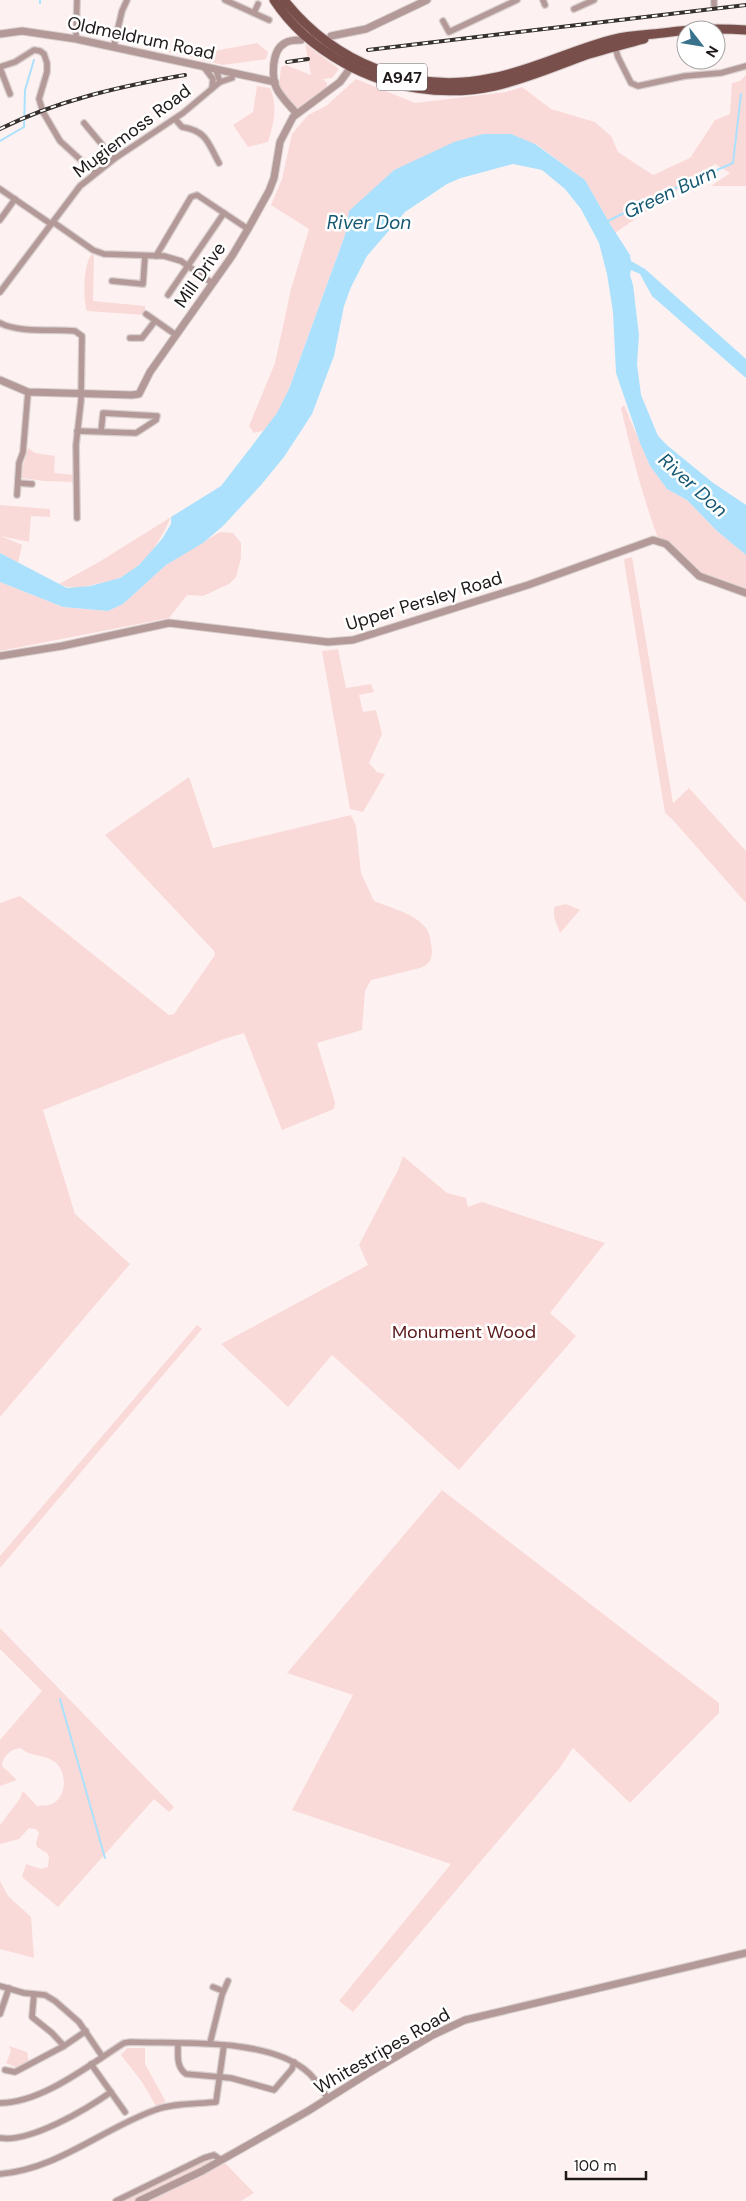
<svg xmlns="http://www.w3.org/2000/svg" width="746" height="2201" font-family="'DM Sans',sans-serif">
	<style>
		.green { fill: #fadad8 }
		.water { fill: #abe1fc }
		.lines { fill: none; stroke-linecap: round; stroke-linejoin: round }
		.stream { stroke: #abe1fc; stroke-width: 2 }
		.minor-casing { stroke: #d9cfce; stroke-width: 8 }
		.tertiary-casing { stroke: #d9cfce; stroke-width: 9 }
		.primary-casing { stroke: #d9cfce; stroke-width: 11 }
		.minor { stroke: #b39a98; stroke-width: 5.5 }
		.tertiary { stroke: #b39a98; stroke-width: 7 }
		.primary { stroke: #794f4c; stroke-width: 9 }
		.rail-casing { stroke: #36302f; stroke-width: 4 }
		.rail { stroke: #fff; stroke-width: 2; stroke-dasharray: 5.5; stroke-linecap: butt }
		.labels { text-anchor: middle; dominant-baseline: central; stroke-width: 5; stroke-linejoin: round; paint-order: stroke }
		.shield { fill: #fff; stroke: #625f5e; stroke-width: 1 }
		.shield-label { font-size: 16px; font-weight: bold; fill: #1f1a19 }
		.street-label { font-size: 18px; fill: #1f1a19; stroke: #fff }
		.park-label { font-size: 18px; fill: #5a1819; stroke: #fff }
		.water-label { font-size: 19px; font-style: italic; fill: #145772; stroke: #fff }
	</style>
	<rect width="100%" height="100%" fill="#fdf2f1"/>
	<!-- green -->
	<g class="green">
		<path d="M257,43L268,52L266,59L223,65L161,50L208,52Z"/>
		<path d="M305,44L339,69L332,78L323,79L327,83V89L299,111L279,87L281,67L286,65L311,75Z"/>
		<path d="M746,75V186H711L730,173L715,164L615,233L585,180L536,144L394,170L376,187L347,223L345,235L289,389L277,413L265,430L254,433L249,426L275,363L291,289L309,229L271,205L282,179L292,134L308,115L326,106L356,79L415,103L506,92L522,87L551,109L595,122L611,136L618,152L653,175L690,158L715,120L730,114L732,83L740,81Z"/>
		<path d="M257,86L270,88C278,107 274,123 268,142L248,147L233,125L253,112Z"/>
		<path d="M92,254L94,256L93,301L145,306V315L87,311C83,299 83,264 92,254Z"/>
		<path d="M624,405L650,466L667,489L687,500L717,531L746,555V590L702,575L667,542L658,538C642,495 631,452 621,408Z"/>
		<path d="M28,448L35,453L55,456L54,473L75,475V482L44,481L22,478L23,465Z"/>
		<path d="M0,505L50,509V517L31,516L29,542L1,536L22,545L18,563L0,553Z"/>
		<path d="M171,517C161,540 144,568 119,578C112,581 104,582 96,584C84,587 71,590 59,584L99,562Z"/>
		<path d="M220,532L233,533L241,543V558L236,577L229,584L203,596L187,595L169,618L0,651V582L63,607L108,611L123,604L166,565Z"/>
		<path d="M632,557L673,803L689,788L746,851V903L672,819L665,813L625,567L624,559Z"/>
		<path d="M338,649L346,688L371,684L374,692L359,695L363,712L376,710L382,734L369,763L377,772L385,774L363,812L350,809L322,651Z"/>
		<path d="M189,777L213,848L351,815L356,826L361,873L374,901C391,908 414,913 426,928C430,932 431,944 432,950C432,960 429,965 420,968L371,980L365,991L362,1030L317,1043L335,1102L334,1109L282,1130L244,1033L224,1039L43,1110L75,1214L130,1264L0,1417V903L20,896L169,1015L174,1014L215,955L214,951L105,835Z"/>
		<path d="M566,904L580,910L560,933L554,917V907Z"/>
		<path d="M403,1156L447,1193L466,1198L468,1207L482,1202L605,1243L550,1313L576,1336L459,1470L332,1355L288,1407L221,1344L368,1265L359,1245L398,1170Z"/>
		<path d="M197,1325L202,1329L0,1568V1556Z"/>
		<path d="M442,1490L719,1703V1713L630,1803L573,1748L559,1769L353,2012L339,2001L451,1864L292,1810L353,1695L287,1673Z"/>
		<path d="M0,1628L174,1807L169,1812L154,1799L58,1907L22,1877L26,1864L41,1869L48,1867L49,1857L47,1853L37,1847L36,1843L39,1833L36,1829L29,1828L19,1839L0,1844V1825L19,1800L23,1791L37,1806C41,1805 48,1806 52,1804C67,1797 67,1773 56,1763C46,1754 29,1757 21,1748C10,1749 3,1756 2,1766L17,1780L0,1786V1740L42,1691L0,1649Z"/>
		<path d="M0,1881L8,1896L31,1917L34,1958L0,1949Z"/>
		<path d="M9,2046L27,2052L29,2062L20,2069L6,2063L11,2051Z"/>
		<path d="M127,2048H145V2064L166,2102L156,2106L142,2082L121,2055Z"/>
		<path d="M215,2157L217,2160L134,2201H119L127,2196L131,2198L136,2195L138,2191L169,2176L175,2178L179,2171L199,2162Z"/>
		<path d="M225,2163L254,2193L241,2201H149Z"/>
	</g>
	<!-- water -->
	<path class="water" d="M483,134H511L535,144L585,180L610,224L630,255L631,261L645,269L746,359V378L652,296L640,274L631,270L630,275L633,285L639,335L637,364L641,395L658,436L668,446L712,482L746,505V555L717,531L687,500L667,489L650,466L640,443L616,373L613,312L607,274L599,243L581,209L565,189L542,170L513,164L461,178L447,184L405,212L367,256L351,287L344,306L334,356L312,414L284,457L261,485L223,526L203,543L166,565L123,604L108,611L63,607L0,582V553L67,588L90,586L120,578L139,565L162,539L171,524V517L221,486L277,413L289,389L345,235L349,211L394,170L454,142Z"/>
	<g class="lines">
		<!-- stream -->
		<g class="stream">
			<path d="M40,3V0"/>
			<path d="M0,141L24,127L25,90L34,60"/>
			<path d="M608,221L664,193L733,163L741,94"/>
			<path d="M60,1699L105,1858"/>
		</g>
		<!-- minor casing -->
		<g class="minor-casing">
			<g id="minor">
				<path d="M225,0L269,20"/>
				<path d="M543,0L545,5"/>
				<path d="M714,0V5"/>
				<path d="M574,9L594,0"/>
				<path d="M254,13L258,4"/>
				<path d="M443,21L449,32L517,0"/>
				<path d="M76,39L77,0"/>
				<path d="M614,44L618,57L631,83L638,86L685,76L721,73L746,66"/>
				<path d="M114,45L122,11L127,0"/>
				<path d="M203,66L213,79L212,88"/>
				<path d="M0,67L15,62L34,50L40,51L44,54L47,63V72L39,99L43,112L60,141L95,173"/>
				<path d="M0,68L10,94"/>
				<path d="M217,73L220,82"/>
				<path d="M175,119L182,127C207,131 208,143 219,163"/>
				<path d="M84,123L114,159"/>
				<path d="M0,189L51,224"/>
				<path d="M0,220L15,199"/>
				<path d="M53,222L93,250L104,254L164,256L181,261L212,283"/>
				<path d="M156,256L191,197L197,195L248,229"/>
				<path d="M112,281L143,284L145,256"/>
				<path d="M0,292L80,186L114,159L183,113L220,82L232,78"/>
				<path d="M168,295L224,213"/>
				<path d="M146,314L176,335"/>
				<path d="M0,323C18,333 54,329 75,331L82,336L81,401L76,445L77,518"/>
				<path d="M130,338H142L155,321"/>
				<path d="M77,431L136,433L156,420L157,416L103,413L101,432"/>
				<path d="M18,483L32,484"/>
				<path d="M17,495L19,463L23,452L28,392"/>
				<path d="M0,1986L24,1993L45,1995L55,2001L79,2022L102,2056"/>
				<path d="M213,1987L223,1991"/>
				<path d="M34,1994L32,2017L52,2033L64,2046"/>
				<path d="M0,2014L9,1988"/>
				<path d="M210,2043L222,1995L228,1981"/>
				<path d="M178,2044C178,2055 176,2067 186,2074L231,2078L274,2090L292,2069L294,2062"/>
				<path d="M91,2064L125,2112"/>
				<path d="M5,2070L15,2072L64,2046L86,2031"/>
				<path d="M0,2103C42,2103 89,2065 124,2043L131,2042C181,2044 264,2038 304,2069C315,2077 321,2088 328,2099"/>
				<path d="M0,2138C30,2143 87,2109 111,2092"/>
				<path d="M0,2174C58,2169 102,2129 155,2110C173,2103 197,2104 216,2102L224,2045"/>
				<path d="M116,2201L204,2158L214,2155L221,2160"/>
			</g>
		</g>
		<!-- tertiary casing -->
		<g class="tertiary-casing">
			<g id="tertiary">
				<path d="M0,34L22,31L76,39L275,82"/>
				<path d="M331,36L366,29L427,0"/>
				<path d="M296,113C290,106 283,99 278,91C271,80 271,50 285,43C289,40 296,40 301,40"/>
				<path d="M0,380L28,392L132,395L139,394L150,372L232,256L248,229L269,191L274,178L280,142L293,117L340,82L354,63"/>
				<path d="M0,656L62,646L169,623L328,642L353,640L528,585L653,540L666,544L699,576L746,593"/>
				<path d="M139,2201L202,2171L308,2111L367,2074L433,2035L465,2020L746,1953"/>
			</g>
		</g>
		<!-- primary casing -->
		<g class="primary-casing">
			<g id="primary">
				<path d="M274,0C291,26 317,48 344,63C390,89 445,97 495,86C526,79 556,66 586,55C605,49 625,44 644,39"/>
				<path d="M284,0C334,63 412,95 492,78C534,70 573,49 614,39C631,35 647,35 663,33C691,29 718,28 746,30"/>
			</g>
		</g>
		<!-- minor -->
		<use href="#minor" class="minor"/>
		<!-- tertiary -->
		<use href="#tertiary" class="tertiary"/>
		<!-- primary -->
		<use href="#primary" class="primary"/>
		<!-- rail casing -->
		<g class="rail-casing">
			<g id="rail">
				<path d="M368,50L746,5"/>
				<path d="M287,62L308,59"/>
				<path d="M0,129C58,100 122,86 185,75"/>
			</g>
		</g>
		<!-- rail -->
		<use href="#rail" class="rail"/>
	</g>
	<g class="labels">
		<!-- shield labels -->
		<rect class="shield" x="377" y="63.5" width="50" height="27" rx="4"/>
		<g class="shield-label">
			<text x="402" y="77">A947</text>
		</g>
		<!-- street labels -->
		<g class="street-label">
			<text transform="translate(141 38) rotate(12)">Oldmeldrum Road</text>
			<text transform="translate(132 131) rotate(-37)">Mugiemoss Road</text>
			<text transform="translate(200 275) rotate(-55)">Mill Drive</text>
			<text transform="translate(424 601) rotate(-17)">Upper Persley Road</text>
			<text transform="translate(382 2051) rotate(-30)">Whitestripes Road</text>
		</g>
		<!-- park labels -->
		<g class="park-label">
			<text x="464" y="1332">Monument Wood</text>
		</g>
		<!-- water labels -->
		<g class="water-label">
			<text transform="translate(670 192) rotate(-25)">Green Burn</text>
			<text x="369" y="222">River Don</text>
			<text transform="translate(693 485) rotate(42)">River Don</text>
		</g>
	</g>
	<!-- north arrow -->
	<g transform="translate(701 45) rotate(121)"><circle r="24" fill="#ffffff" stroke="#a5a3a3"/>
	<path d="M0-4L9 19L0 12L-9 19Z" fill="#39728c"/>
	<text y="-8" font-size="14" font-weight="bold" text-anchor="middle" fill="#1f1a19">N</text>
	</g>
	<!-- scale -->
	<path d="M566 2171v8h80v-8" fill="none" stroke="#1f1a19" stroke-width="2.5"/>
	<text x="574" y="2171" font-size="15" fill="#1f1a19" stroke="#ffffff" stroke-width="4" paint-order="stroke">100 m</text>
</svg>
